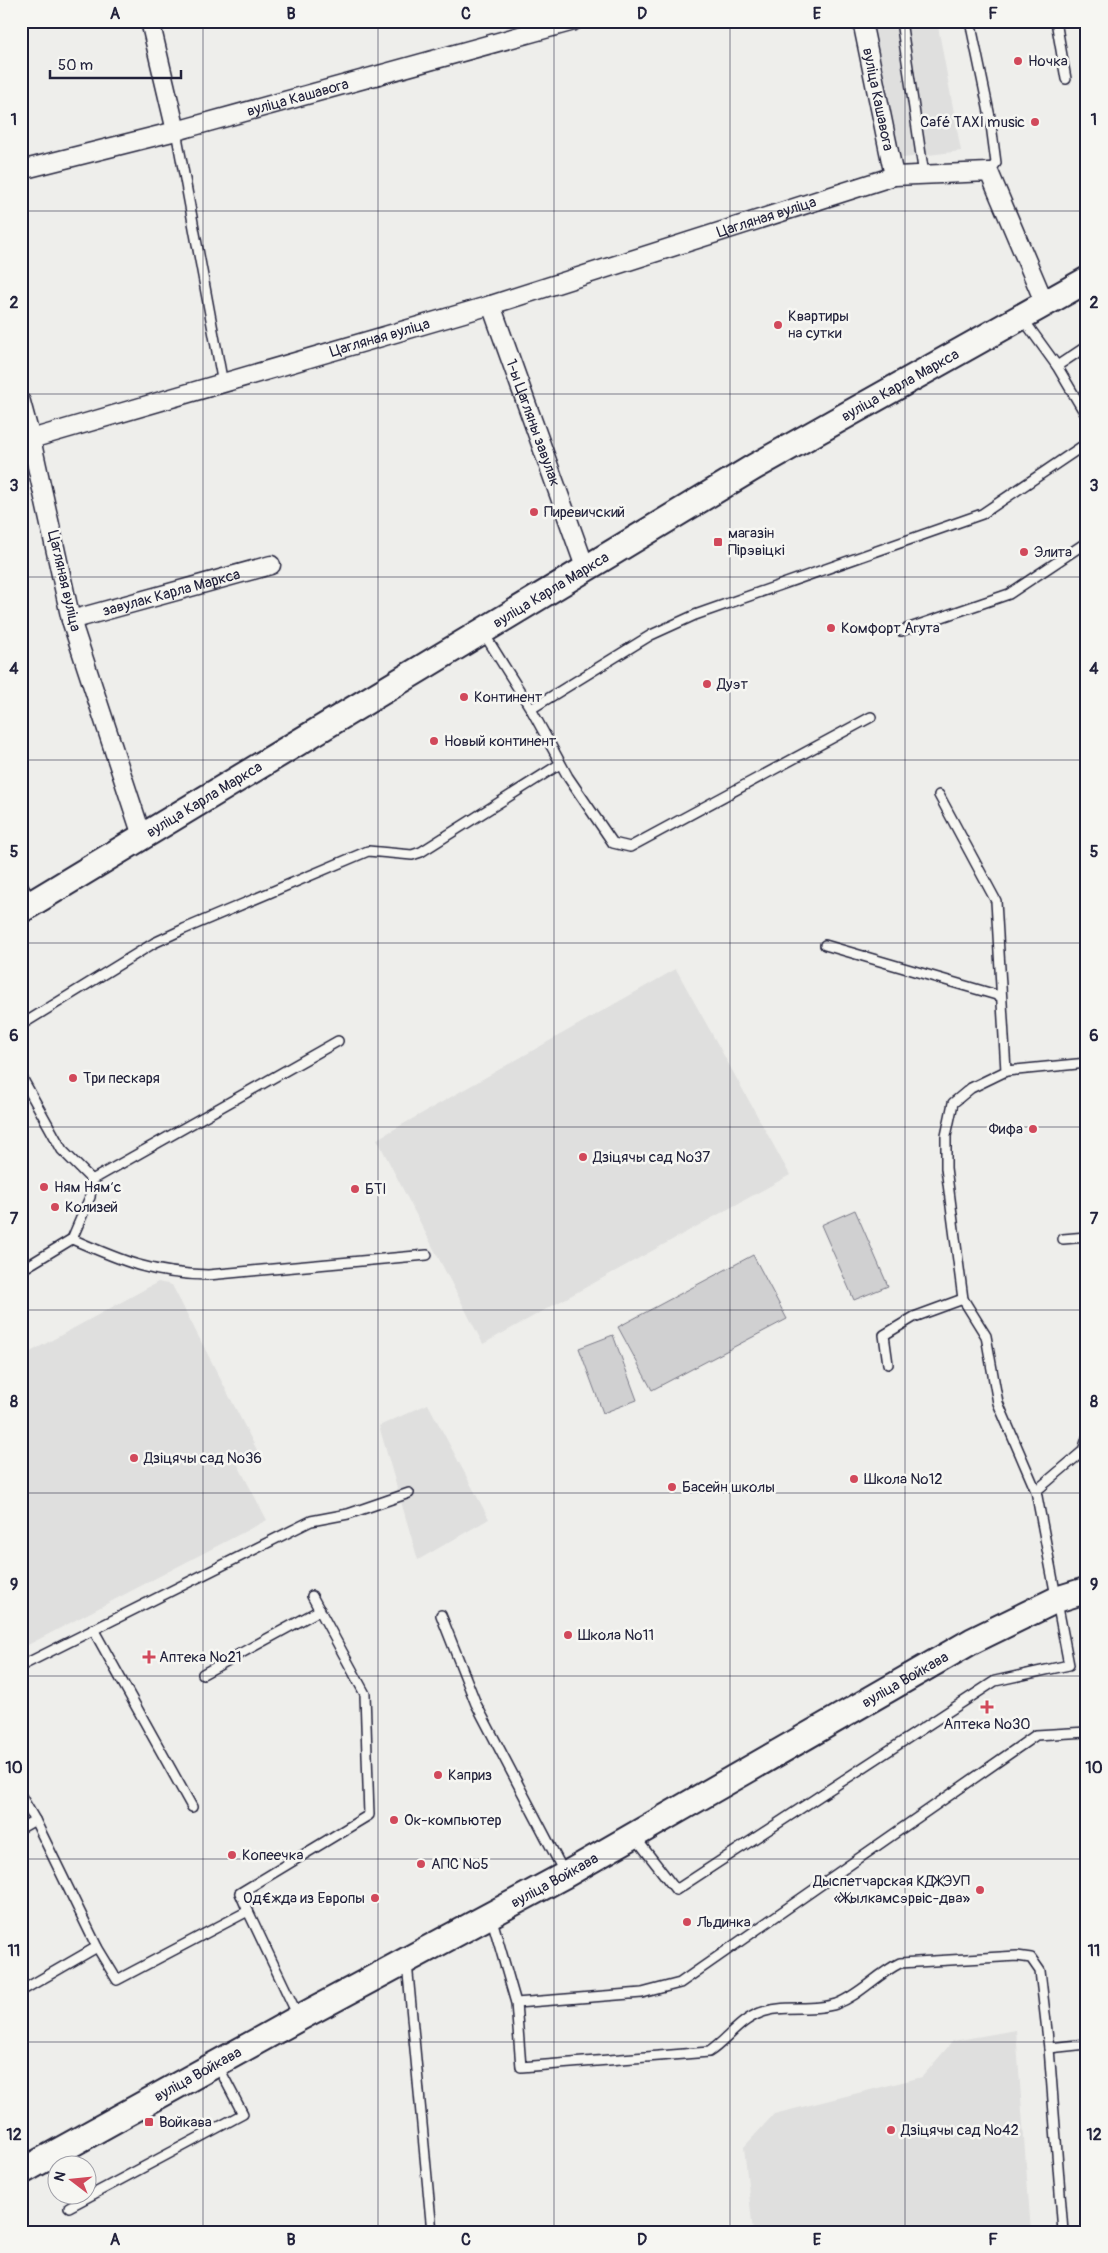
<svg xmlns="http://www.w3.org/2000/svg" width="1108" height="2253" font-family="Pangolin,sans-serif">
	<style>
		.built { fill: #dfdfde }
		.green { fill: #d0d0d1; stroke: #797986 }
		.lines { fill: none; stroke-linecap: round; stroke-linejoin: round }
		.service-casing { stroke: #22223b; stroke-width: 12 }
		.minor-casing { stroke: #22223b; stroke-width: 21 }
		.secondary-casing { stroke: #22223b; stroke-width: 29 }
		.service { stroke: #f6f6f2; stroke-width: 9 }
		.minor { stroke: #f6f6f2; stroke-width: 18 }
		.secondary { stroke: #f6f6f2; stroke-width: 25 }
		.grid { fill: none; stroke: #22223b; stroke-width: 1; stroke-opacity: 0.55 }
		.poi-dot { fill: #d1495b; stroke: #f6f6f2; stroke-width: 2 }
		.labels { text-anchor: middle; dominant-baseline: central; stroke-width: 5; stroke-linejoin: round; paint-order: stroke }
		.poi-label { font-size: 15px; fill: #22223b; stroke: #f6f6f2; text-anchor: start }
		.street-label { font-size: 15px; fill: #22223b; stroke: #f6f6f2 }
		.neatline { fill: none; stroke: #22223b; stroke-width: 2 }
		.grid-label { font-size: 16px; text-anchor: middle; font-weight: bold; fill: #22223b }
	</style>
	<rect width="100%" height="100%" fill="#eeeeeb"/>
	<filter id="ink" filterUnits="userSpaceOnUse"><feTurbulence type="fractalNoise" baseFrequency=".02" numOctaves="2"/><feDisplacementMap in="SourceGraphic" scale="10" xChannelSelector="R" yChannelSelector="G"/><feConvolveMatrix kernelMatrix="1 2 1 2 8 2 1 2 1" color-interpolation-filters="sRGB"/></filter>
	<g filter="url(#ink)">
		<!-- built -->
		<g class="built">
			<path d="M870,21H937L961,151L895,159Z"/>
			<path d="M676,969L790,1175L483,1344L377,1139Z"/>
			<path d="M158,1282L172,1285L258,1452L238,1465L267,1520L24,1647L21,1641V1357Z"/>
			<path d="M428,1404L489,1519L418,1560L379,1426Z"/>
			<path d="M1016,2030L1031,2232H753L744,2147L774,2114L922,2077L953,2041Z"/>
		</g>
		<!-- green -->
		<g class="green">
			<path d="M855,1210L888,1286L854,1300L821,1225Z"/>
			<path d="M753,1255L787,1319L652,1390L618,1327Z"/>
			<path d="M613,1335L637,1400L603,1413L579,1348Z"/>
		</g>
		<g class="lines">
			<!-- service casing -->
			<g class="service-casing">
				<g id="service">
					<path d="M901,21L924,175"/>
					<path d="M970,21L990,117L996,163L989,172"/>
					<path d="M1056,21L1066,79"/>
					<path d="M176,131L223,384"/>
					<path d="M1023,319L1057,366L1087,417"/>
					<path d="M1057,366L1087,346"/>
					<path d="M901,631L1009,594L1087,542"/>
					<path d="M483,632L531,709L568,777L613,843L630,847L871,717"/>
					<path d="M531,709L651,635L695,615L982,514L1087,443"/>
					<path d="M21,883L32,903"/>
					<path d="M825,945L1000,996"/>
					<path d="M21,1025L154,943L184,929L368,851L412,855L421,852L560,764"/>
					<path d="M1006,1071L1087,1063"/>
					<path d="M21,1076L62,1150L92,1180L338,1041"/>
					<path d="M92,1180L90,1197L72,1239C122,1261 152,1274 208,1275L427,1255"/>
					<path d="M1063,1239L1086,1237L1087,1251"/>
					<path d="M21,1270L72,1239"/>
					<path d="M888,1364L884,1335L914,1317L963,1299"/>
					<path d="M1036,1491L1083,1451L1087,1438"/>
					<path d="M441,1615L476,1704L565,1874"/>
					<path d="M93,1629L192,1807"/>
					<path d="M21,1666L311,1521L348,1514L409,1493"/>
					<path d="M203,1674L320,1610"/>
					<path d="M21,1796L35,1820"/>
					<path d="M21,1828L35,1820L97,1947L117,1980L248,1911L299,2018"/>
					<path d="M635,1837L676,1890L995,1681L1069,1665L1036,1491L998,1403L986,1336L963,1299L946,1168V1136L953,1103L971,1088L1006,1071L996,901L939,795"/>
					<path d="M248,1911L240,1893L369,1815L365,1694L312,1596"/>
					<path d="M491,1916L516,2003L521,2067L709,2052C726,2041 740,2020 760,2013C782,2004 813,2012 836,2004C860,1995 877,1974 900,1963L1017,1956L1031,1958L1040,1971L1049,2048L1087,2044"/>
					<path d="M407,1963L432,2232"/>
					<path d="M21,1991L97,1947"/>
					<path d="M516,2003L642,1993L680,1983L1036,1735L1087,1732"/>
					<path d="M1049,2048L1063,2232"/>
					<path d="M69,2207L243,2114L218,2066"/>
				</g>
			</g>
			<!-- minor casing -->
			<g class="minor-casing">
				<g id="minor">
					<path d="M150,21L176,131"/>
					<path id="s1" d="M862,21L894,176"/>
					<path id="s2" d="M21,170L176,131L574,21"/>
					<path id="s3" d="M491,305L585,567"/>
					<path d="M21,402L31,439"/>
					<path id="s4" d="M71,620L271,565"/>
					<path id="s5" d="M142,836L71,620L31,439L491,305L894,176L989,172L1045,304"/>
				</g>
			</g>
			<!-- secondary casing -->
			<g class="secondary-casing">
				<g id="secondary">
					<path id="s6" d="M21,910L754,467L1087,280"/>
					<path id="s7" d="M21,2172L299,2018L565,1875L972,1641L1058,1599L1087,1590"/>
				</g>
			</g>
			<!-- service -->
			<use href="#service" class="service"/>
			<!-- minor -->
			<use href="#minor" class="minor"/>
			<!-- secondary -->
			<use href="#secondary" class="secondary"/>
		</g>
	</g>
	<!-- grid -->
	<path class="grid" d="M203,21V2232M378,21V2232M554,21V2232M730,21V2232M905,21V2232M21,211H1087M21,394H1087M21,577H1087M21,760H1087M21,943H1087M21,1127H1087M21,1310H1087M21,1493H1087M21,1676H1087M21,1859H1087M21,2042H1087"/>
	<!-- markers -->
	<g class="poi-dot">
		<circle cx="1018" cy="61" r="5"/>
		<circle cx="1035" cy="122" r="5"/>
		<circle cx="778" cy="325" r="5"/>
		<circle cx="534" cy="512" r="5"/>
		<rect x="713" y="537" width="10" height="10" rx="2.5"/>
		<circle cx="1024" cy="552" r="5"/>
		<circle cx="831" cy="628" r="5"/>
		<circle cx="707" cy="684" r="5"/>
		<circle cx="464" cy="697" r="5"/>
		<circle cx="434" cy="741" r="5"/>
		<circle cx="73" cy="1078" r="5"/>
		<circle cx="1033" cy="1129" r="5"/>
		<circle cx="583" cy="1157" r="5"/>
		<circle cx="44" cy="1187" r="5"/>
		<circle cx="355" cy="1189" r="5"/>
		<circle cx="55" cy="1207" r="5"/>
		<circle cx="134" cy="1458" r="5"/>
		<circle cx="854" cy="1479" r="5"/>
		<circle cx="672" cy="1487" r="5"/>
		<circle cx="568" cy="1635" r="5"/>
		<path d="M146.5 1649.5h5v5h5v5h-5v5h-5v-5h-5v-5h5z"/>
		<path d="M984.5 1699.5h5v5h5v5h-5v5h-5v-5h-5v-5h5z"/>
		<circle cx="438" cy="1775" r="5"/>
		<circle cx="394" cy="1820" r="5"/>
		<circle cx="232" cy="1855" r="5"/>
		<circle cx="421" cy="1864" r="5"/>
		<circle cx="980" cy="1890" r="5"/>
		<circle cx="375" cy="1898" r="5"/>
		<circle cx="687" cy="1922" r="5"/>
		<rect x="144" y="2117" width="10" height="10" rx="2.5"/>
		<circle cx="891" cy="2130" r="5"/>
	</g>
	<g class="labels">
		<!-- poi labels -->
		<g class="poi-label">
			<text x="1028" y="61">Ночка</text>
			<text x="1025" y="122" text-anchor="end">Café TAXI music</text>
			<text x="788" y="316">Квартиры<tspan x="788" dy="17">на сутки</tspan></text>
			<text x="544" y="512">Пиревичский</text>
			<text x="728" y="533">магазін<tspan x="728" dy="17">Пірэвіцкі</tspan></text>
			<text x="1034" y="552">Элита</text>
			<text x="841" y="628">Комфорт Агута</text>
			<text x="717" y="684">Дуэт</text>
			<text x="474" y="697">Континент</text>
			<text x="444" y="741">Новый континент</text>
			<text x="83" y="1078">Три пескаря</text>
			<text x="1023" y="1129" text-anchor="end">Фифа</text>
			<text x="593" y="1157">Дзіцячы сад №37</text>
			<text x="54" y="1187">Ням Нямʼс</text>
			<text x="365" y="1189">БТІ</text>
			<text x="65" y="1207">Колизей</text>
			<text x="144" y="1458">Дзіцячы сад №36</text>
			<text x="864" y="1479">Школа №12</text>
			<text x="682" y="1487">Басейн школы</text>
			<text x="578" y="1635">Школа №11</text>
			<text x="159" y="1657">Аптека №21</text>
			<text x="987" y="1724" text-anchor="middle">Аптека №30</text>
			<text x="448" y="1775">Каприз</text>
			<text x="404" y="1820">Ок-компьютер</text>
			<text x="242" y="1855">Копеечка</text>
			<text x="431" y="1864">АПС №5</text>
			<text x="970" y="1881" text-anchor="end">Дыспетчарская КДЖЭУП<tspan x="970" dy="17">«Жылкамсэрвіс-два»</tspan></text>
			<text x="365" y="1898" text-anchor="end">Од€жда из Европы</text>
			<text x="697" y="1922">Льдинка</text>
			<text x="159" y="2122">Войкава</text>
			<text x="901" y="2130">Дзіцячы сад №42</text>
		</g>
		<!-- street labels -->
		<g class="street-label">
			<text stroke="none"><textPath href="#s2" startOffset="286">вуліца Кашавога</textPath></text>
			<text stroke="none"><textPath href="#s1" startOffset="80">вуліца Кашавога</textPath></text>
			<text stroke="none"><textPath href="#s5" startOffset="1181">Цагляная вуліца</textPath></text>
			<text stroke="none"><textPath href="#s5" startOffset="776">Цагляная вуліца</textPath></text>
			<text stroke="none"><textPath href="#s6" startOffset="1024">вуліца Карла Маркса</textPath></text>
			<text stroke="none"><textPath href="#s3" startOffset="125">1-ы Цагляны завулак</textPath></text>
			<text transform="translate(64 581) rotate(77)">Цагляная вуліца</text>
			<text stroke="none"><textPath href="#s6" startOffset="619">вуліца Карла Маркса</textPath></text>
			<text stroke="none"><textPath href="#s4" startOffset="104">завулак Карла Маркса</textPath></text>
			<text stroke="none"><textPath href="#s6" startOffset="214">вуліца Карла Маркса</textPath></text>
			<text stroke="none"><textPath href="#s7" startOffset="1012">вуліца Войкава</textPath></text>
			<text stroke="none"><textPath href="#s7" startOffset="608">вуліца Войкава</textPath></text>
			<text stroke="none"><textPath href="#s7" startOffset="202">вуліца Войкава</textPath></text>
		</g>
	</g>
	<!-- margin -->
	<rect width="1108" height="2253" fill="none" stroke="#f6f6f2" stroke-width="55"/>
	<!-- north arrow -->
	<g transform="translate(72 2180) rotate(286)"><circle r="24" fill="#f6f6f2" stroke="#a1a1a9"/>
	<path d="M0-4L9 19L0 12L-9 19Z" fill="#d1495b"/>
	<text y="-8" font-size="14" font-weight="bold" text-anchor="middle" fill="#22223b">N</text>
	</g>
	<!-- scale -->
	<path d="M50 70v8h131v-8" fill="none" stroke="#22223b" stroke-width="2.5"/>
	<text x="58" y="70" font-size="15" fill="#22223b" stroke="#f6f6f2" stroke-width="4" paint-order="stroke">50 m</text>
	<rect x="28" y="28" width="1052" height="2198" class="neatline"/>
	<g class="grid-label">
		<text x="115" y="19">A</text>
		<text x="291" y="19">B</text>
		<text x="466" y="19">C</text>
		<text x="642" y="19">D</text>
		<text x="817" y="19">E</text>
		<text x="993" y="19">F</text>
		<text x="14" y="125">1</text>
		<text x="1094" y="125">1</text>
		<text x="14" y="308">2</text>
		<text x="1094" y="308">2</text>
		<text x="14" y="491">3</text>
		<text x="1094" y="491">3</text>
		<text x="14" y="674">4</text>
		<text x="1094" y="674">4</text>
		<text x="14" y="857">5</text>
		<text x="1094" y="857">5</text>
		<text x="14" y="1041">6</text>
		<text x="1094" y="1041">6</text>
		<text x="14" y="1224">7</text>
		<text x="1094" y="1224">7</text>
		<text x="14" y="1407">8</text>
		<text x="1094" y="1407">8</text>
		<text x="14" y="1590">9</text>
		<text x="1094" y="1590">9</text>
		<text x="14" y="1773">10</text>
		<text x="1094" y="1773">10</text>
		<text x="14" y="1956">11</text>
		<text x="1094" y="1956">11</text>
		<text x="14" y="2140">12</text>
		<text x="1094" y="2140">12</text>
		<text x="115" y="2245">A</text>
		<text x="291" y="2245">B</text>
		<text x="466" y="2245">C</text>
		<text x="642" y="2245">D</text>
		<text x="817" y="2245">E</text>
		<text x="993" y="2245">F</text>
	</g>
</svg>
